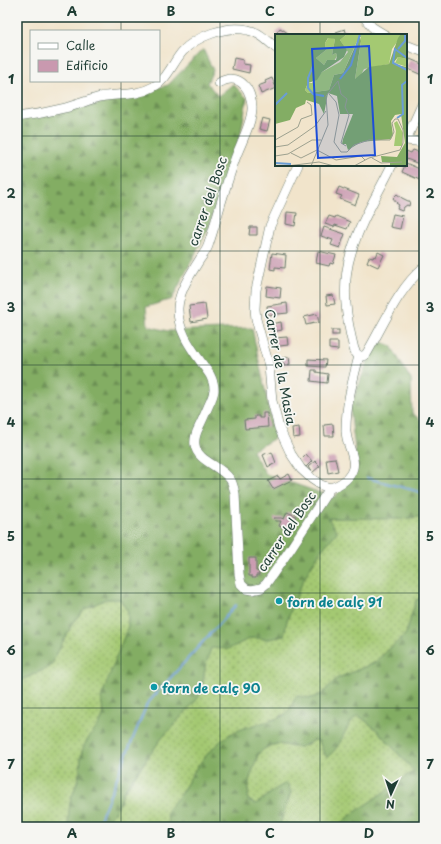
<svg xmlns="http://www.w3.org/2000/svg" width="441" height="844" font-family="'Playpen Sans',sans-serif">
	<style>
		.grass { fill: url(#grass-dots); stroke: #628353 }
		.forest { fill: url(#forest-firs); stroke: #51754c }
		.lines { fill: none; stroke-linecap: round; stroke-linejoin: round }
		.stream { stroke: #6a9dd5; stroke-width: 2 }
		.building { fill: #c999af }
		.minor-casing { stroke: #687769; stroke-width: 10 }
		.minor { stroke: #fff; stroke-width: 9 }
		.grid { fill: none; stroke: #1f3d34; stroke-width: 1; stroke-opacity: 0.55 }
		.culture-dot { fill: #0f9aa8; stroke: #f6f6f2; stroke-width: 1.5 }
		.labels { text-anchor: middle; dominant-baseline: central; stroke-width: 3.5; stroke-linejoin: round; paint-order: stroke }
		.street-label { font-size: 13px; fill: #1f3d34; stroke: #f6f6f2 }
		.culture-label { font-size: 13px; font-weight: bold; fill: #0d838f; stroke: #f6f6f2; text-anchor: start }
		.inset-river { fill: none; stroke: #6a9dd5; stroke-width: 2 }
		.inset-road { fill: none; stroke: #9da18f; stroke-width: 1 }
		.view { fill: #1d4ed8; fill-opacity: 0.15; stroke: #1d4ed8; stroke-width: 2 }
		.inset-edge { fill: none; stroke: #1f3d34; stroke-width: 2 }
		.neatline { fill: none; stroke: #1f3d34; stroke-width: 1.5 }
		.grid-label { font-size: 13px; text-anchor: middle; font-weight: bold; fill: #1f3d34 }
	</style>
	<defs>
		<pattern id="grass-dots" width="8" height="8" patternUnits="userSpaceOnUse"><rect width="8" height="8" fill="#a4c972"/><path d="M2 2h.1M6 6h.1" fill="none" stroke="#85a45e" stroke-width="1.8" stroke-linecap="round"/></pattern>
		<pattern id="forest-firs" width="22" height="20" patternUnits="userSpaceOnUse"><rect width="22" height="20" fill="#83ad64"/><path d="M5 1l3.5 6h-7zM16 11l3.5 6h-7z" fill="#6b8e53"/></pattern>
	</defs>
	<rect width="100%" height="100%" fill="#f6f6f2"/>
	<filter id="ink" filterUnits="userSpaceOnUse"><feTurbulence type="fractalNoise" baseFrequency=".025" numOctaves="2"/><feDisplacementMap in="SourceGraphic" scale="8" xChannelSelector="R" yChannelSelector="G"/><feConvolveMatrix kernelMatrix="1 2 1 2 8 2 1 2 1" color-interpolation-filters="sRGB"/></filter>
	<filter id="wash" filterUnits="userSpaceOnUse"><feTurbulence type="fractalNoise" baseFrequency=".012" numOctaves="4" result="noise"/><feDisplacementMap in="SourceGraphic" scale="16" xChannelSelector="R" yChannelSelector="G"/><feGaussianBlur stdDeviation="0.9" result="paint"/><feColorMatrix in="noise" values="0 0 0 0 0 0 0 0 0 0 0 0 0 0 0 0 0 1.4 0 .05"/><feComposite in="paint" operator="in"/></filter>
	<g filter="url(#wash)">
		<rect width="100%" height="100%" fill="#f1e4cb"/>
		<!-- grass -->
		<g class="grass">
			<path d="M424,516V597L416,600L406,634L374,663L336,679L322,694L312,698L296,696L291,708L285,714L278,718L237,731L229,735L215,746L197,767L178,798L171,805L168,821L171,827H103C105,823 108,820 111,816C117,809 121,802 123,793L161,739L198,698L202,690L205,667L211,647L228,649L251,638L269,639L284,636L287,620L304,578L320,552L337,532L328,518L402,519Z"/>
			<path d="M106,599H120L128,612V626L102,698L104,705V715L101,723L82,752L80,771L71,802L69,811L68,827H17V682L50,667L73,622L85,609Z"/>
			<path d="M358,715L376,729L414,771L347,818L339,827H279L291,792L287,783C274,788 268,797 256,804L248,800L249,781L258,755L260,751L264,749L273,745L282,744L287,746L306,745L314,740L319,741L321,746L324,754L334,751L337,746L347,727L354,718Z"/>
		</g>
		<!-- forest -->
		<g class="forest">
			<path d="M203,49L213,70L207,83L218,96L233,84L247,98L240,138L209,227L172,299L146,307L148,326L168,331L252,328L275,438L252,451L266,474L318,492L335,497L357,466L350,408L376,340L391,346L411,380L412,413L424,423V516L402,519L328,518L337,532L320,552L304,578L287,620L284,636L269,639L251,638L228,649L211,648L205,667L202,690L198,698L161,739L123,792C121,802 117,809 111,816C108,820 105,823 103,827H68C68,819 69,810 70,802C73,792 78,783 80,772C81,765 80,757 82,751C89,729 111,724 101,698L128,626V612L120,599H106L85,609L73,622L50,667L17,682V119L98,104L168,85Z"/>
			<path d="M424,597V827H339L347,818L414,771L376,729L358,715C343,726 343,747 327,757C322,753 322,747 319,741L314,740C309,742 305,746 300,747C293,748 287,745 280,744C272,743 262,749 258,755L249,781L248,800L256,804C268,797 274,788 287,783L291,792L279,827H171C161,808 172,807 181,793C185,788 188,781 192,775C200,761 215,744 229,735C238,729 258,724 269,721C274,719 281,718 286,714C291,709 293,702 296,696L312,698L322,694L336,679L374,663L406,634L416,600Z"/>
		</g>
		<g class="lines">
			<!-- stream -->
			<g class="stream">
				<path d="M367,478L424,493"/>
				<path d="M97,827L147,704L236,605"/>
			</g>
		</g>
		<g id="blocks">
			<!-- building -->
			<g class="building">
				<path d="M280,28L288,33L286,35H275Z"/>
				<path d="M345,29L347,35H337L336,32Z"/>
				<path d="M234,58L243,60V64L250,65L249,73L232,69Z"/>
				<path d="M410,59L424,65V76L406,68Z"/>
				<path d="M272,78L276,88L261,94L258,86L266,83L265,81Z"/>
				<path d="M262,118L270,120L267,131L259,129Z"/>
				<path d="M413,150L424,154V166L409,160L406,159V151L411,153Z"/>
				<path d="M406,163L424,171V176L422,181L402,172Z"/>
				<path d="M339,187L359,195L355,205L340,199L342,196L336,194Z"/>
				<path d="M397,194L402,198L408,201H410L409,206L407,205L404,207L402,211L397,209L399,205L396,203H397L393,198Z"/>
				<path d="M287,212L297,213L295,226L286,224Z"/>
				<path d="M393,214L403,216L400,229L390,227Z"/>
				<path d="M329,216L335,218L336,216L350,222L347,229L335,225L334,227L325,224Z"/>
				<path d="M250,227H257V235H249Z"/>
				<path d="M324,227L345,234L340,248L331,245L333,240L321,236Z"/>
				<path d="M318,251L336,255L333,264L330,263L329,266L316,263Z"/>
				<path d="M378,252L384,255L378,267L367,262L369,257L373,258L374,256L376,257Z"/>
				<path d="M272,253L286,255L285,268L275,267V270L270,269Z"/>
				<path d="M267,286L281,288L280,298L266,296Z"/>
				<path d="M333,295L335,304L327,305L326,296Z"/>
				<path d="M287,303L288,313L268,315L267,306Z"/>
				<path d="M205,304L207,319L191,322L189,306Z"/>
				<path d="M317,314L319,322L306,325L304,317Z"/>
				<path d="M281,322L282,330L272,332L270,324Z"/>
				<rect x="332" y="330" width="7" height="5"/>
				<path d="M287,337L288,345L272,347V343L274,342V338Z"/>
				<path d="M329,342H338V350L329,349Z"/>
				<path d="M289,357L290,364L283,365L282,358Z"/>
				<path d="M308,359L326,360L325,367L308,366Z"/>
				<path d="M312,370H316V372L328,374L327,383L311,381Z"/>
				<path d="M263,413H267L268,427L245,429L244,420L255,419V416H259V418H263Z"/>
				<path d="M333,424L334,436H325L324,425Z"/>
				<path d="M299,427L300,437L293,438L292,428Z"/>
				<path d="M272,452L276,463L272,465V464L270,465H271L268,467L263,455L267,453L268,454Z"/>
				<path d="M306,454L312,461L306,467L299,461Z"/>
				<path d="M335,458L338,471L328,473L326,459Z"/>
				<path d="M315,461L320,466L312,473L308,467Z"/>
				<path d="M289,474L292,480L273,489L268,481L278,476L280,479Z"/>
				<path d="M287,512L296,516L293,523H292L288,530L279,526L281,521H275L274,518H281L284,519Z"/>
				<path d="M249,558H256V571H259V575H256V578H252V576H249Z"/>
			</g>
		</g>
	</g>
	<g filter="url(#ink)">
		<use href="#blocks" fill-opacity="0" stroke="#687769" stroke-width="1"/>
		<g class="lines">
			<!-- minor casing -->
			<g class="minor-casing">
				<g id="minor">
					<path d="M364,17L372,27L385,35"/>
					<path d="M406,45L424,52"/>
					<path d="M219,83C227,78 237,77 244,85C249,90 252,100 252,107C253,121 240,145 235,159C228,179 222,199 216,220C214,228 211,237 208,246C206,251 203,255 200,259C191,274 179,290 178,308C177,334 197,355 210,375C217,389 214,394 208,407C205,414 202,421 199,427C196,433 194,439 195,445C197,461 221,466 230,479C233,483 234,489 235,494L239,574L241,584L246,589L252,590L261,588L266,584L289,551L330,488"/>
					<path d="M424,100L406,140L424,142"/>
					<path d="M17,117C33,115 49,112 65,108C77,105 88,100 100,97C118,93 135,97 153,87C167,80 172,64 182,52C196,36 227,25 248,30C259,32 268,41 276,48"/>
					<path d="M298,165L270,226L256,290L255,309L256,319L269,366L272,401L279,428L291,454L301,469L312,479L321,485L330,488"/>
					<path d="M359,356H364L367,353C384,324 398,289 424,267"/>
					<path d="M330,488C340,485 350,479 353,468C356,457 345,442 346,429C346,404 353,380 359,356L356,353L354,349C346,318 341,285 351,253C360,222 378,194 392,165"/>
				</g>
			</g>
			<!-- minor -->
			<use href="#minor" class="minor"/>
		</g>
	</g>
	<!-- grid -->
	<path class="grid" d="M121,17V31M220,17V827M320,17V35M121,81V827M17,136H276M406,136H424M320,165V827M17,251H424M17,365H424M17,479H424M17,593H424M17,708H424"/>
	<!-- markers -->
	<g class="culture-dot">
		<circle cx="279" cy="601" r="4"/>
		<circle cx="154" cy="687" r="4"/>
	</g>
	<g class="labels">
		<!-- street labels -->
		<g class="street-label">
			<text transform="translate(207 201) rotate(-71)">carrer del Bosc</text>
			<text transform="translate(281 367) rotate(79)">Carrer de la Masia</text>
			<text transform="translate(286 531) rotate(-56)">carrer del Bosc</text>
		</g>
		<!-- culture labels -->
		<g class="culture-label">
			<text x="287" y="601">forn de calç 91</text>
			<text x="162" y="687">forn de calç 90</text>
		</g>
	</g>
	<!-- overview -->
	<g transform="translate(275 34)">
		<rect width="132" height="132" fill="#f1e4cb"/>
		<path d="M72,0L127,1L117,15L114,30L89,35L85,43L80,45L86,8V3H84L68,39L59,41L54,56L33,59L30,56L33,49H37L47,38L65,28L73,18L65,6ZM54,3L60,5L57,21L61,19L62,22L59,27L52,26L49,31L41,24L51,16L50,9ZM123,23L132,25V33L120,29Z" fill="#a4c972"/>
		<path d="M0,0H72L65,6L72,16L69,23L47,38L42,46L33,49L30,56L33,59L54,56L59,41L68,39L85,2L86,7L80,45L94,33L114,30L123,4L126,0H132V25L123,23L119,28L121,31L132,33V132H115V128H107L106,122L122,123L130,109L126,80L120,81L116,87L118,101L116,105L86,108L73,116L71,110H67L68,105L78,80H65L62,62L53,59L49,80L44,70L31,66L30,70L21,74L15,86L0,90ZM53,4L60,5L57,21L61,19L62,22L61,26H52L49,31L41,24L51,16L50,9Z" fill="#83ad64" fill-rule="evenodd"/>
		<path d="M122,87L128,99L127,112H119L121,97L119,89Z" fill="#a4c972"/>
		<path class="inset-river" d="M123,15L130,7V0M132,24L120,15L118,29L132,36M38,32L33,44V54L38,60L49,62M65,45L76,31L85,0M0,71L12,59M122,84L128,80L127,51L132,47M0,129L16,130"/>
		<path class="inset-road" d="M54,60L61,68L64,81L59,108L66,118H72L79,111L94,106H115L119,98L117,89L120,85H123L128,96V109L125,116L94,124L79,132M0,106L23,93L26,85L37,81L36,71L32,68M0,113L13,111L40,92L51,77M16,119L26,124L42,116L61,126L86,122L90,126M0,122L13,120L37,106H46M97,124L106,129L127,128M12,132L44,128L59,132M36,132L53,91L51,62L63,47L66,60L72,65L70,73L74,81L66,109L71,112"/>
		<path class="view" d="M94,12L100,121L43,124L37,15Z"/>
		<rect width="132" height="132" class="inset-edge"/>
	</g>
	<!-- margin -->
	<rect width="441" height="844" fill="none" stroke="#f6f6f2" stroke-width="44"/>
	<!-- legend -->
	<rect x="30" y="30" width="130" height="52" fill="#f6f6f2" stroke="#a0aca6"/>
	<rect x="38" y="43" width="20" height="6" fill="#ffffff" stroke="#a0aca6"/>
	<text x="66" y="50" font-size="12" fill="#1f3d34">Calle</text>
	<rect x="38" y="60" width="20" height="12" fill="#c999af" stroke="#a0aca6"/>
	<text x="66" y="70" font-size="12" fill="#1f3d34">Edificio</text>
	<!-- north arrow -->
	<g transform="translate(391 794) rotate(183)" stroke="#f6f6f2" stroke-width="3" paint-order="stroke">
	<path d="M0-3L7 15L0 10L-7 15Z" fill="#1f3d34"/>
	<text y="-6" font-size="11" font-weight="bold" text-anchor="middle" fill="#1f3d34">N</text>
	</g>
	<rect x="22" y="22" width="397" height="800" class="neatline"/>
	<g class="grid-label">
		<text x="72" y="16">A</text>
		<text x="171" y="16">B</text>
		<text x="270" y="16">C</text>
		<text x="369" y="16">D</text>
		<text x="11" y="84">1</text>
		<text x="430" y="84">1</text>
		<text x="11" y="198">2</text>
		<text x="430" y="198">2</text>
		<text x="11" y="312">3</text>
		<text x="430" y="312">3</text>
		<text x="11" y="427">4</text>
		<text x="430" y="427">4</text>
		<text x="11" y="541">5</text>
		<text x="430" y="541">5</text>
		<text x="11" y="655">6</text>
		<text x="430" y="655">6</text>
		<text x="11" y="769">7</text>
		<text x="430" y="769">7</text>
		<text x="72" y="838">A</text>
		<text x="171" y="838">B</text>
		<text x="270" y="838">C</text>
		<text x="369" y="838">D</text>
	</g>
</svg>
